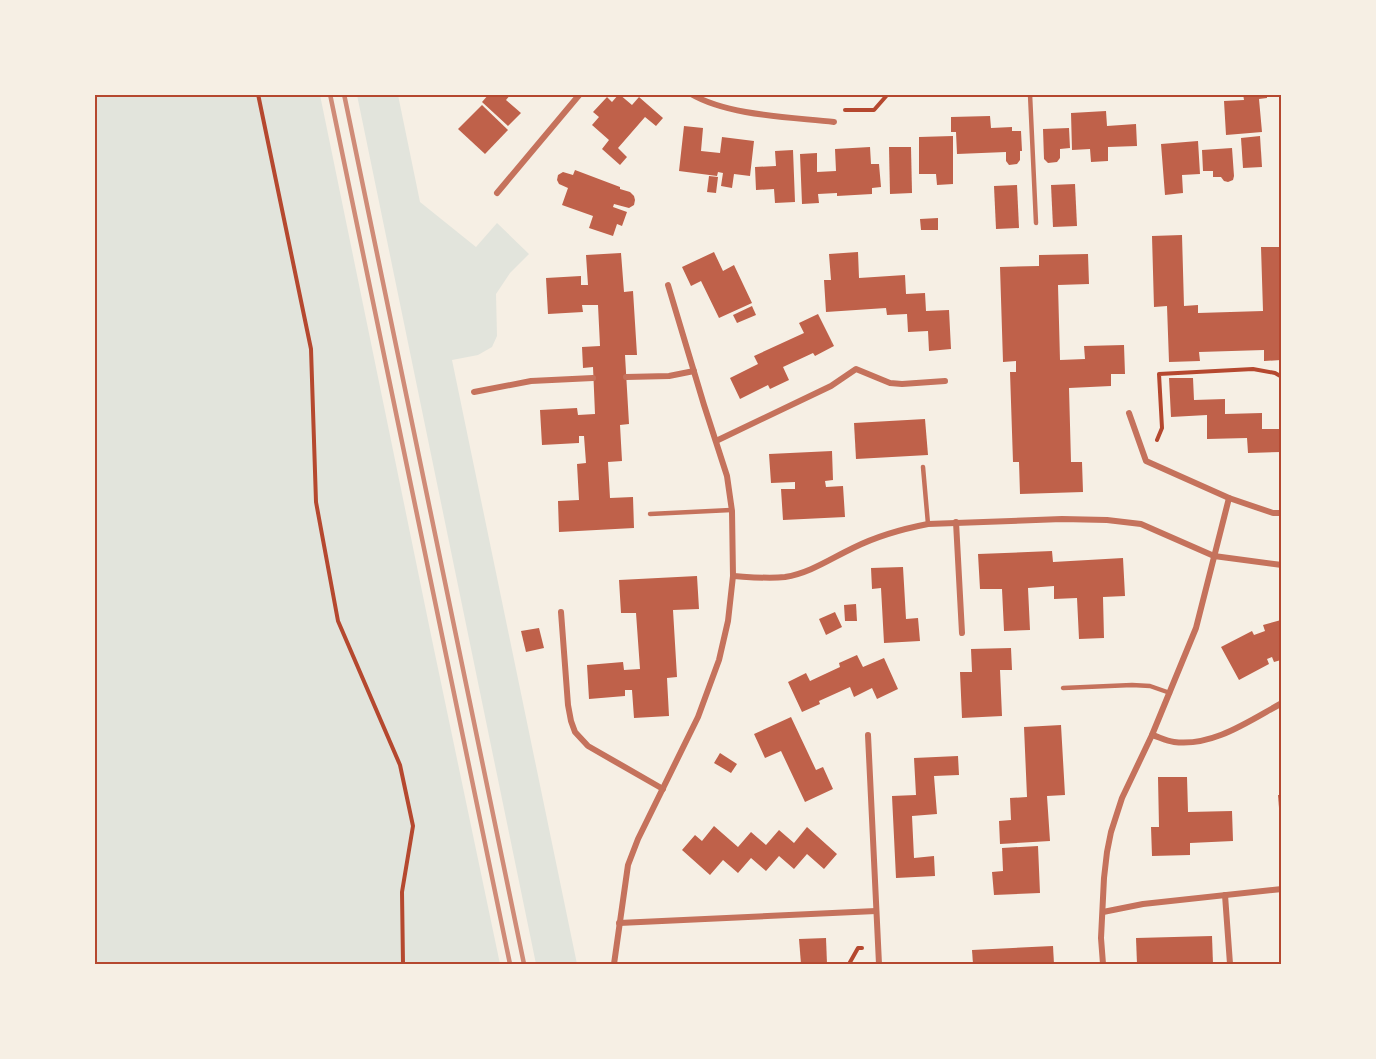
<svg xmlns="http://www.w3.org/2000/svg" width="1376" height="1059" font-family="'Exo 2',sans-serif">
	<style>
		.green { fill: #e2e4dc }
		.building { fill: #bf614a }
		.lines { fill: none; stroke-linecap: round; stroke-linejoin: round }
		.path { stroke: #b5482f; stroke-width: 4 }
		.service { stroke: #c5725c; stroke-width: 4.5 }
		.minor { stroke: #c5725c; stroke-width: 6 }
		.rail { stroke: #cf8b77; stroke-width: 4.5 }
		.neatline { fill: none; stroke: #b5482f; stroke-width: 2 }
	</style>
	<rect width="100%" height="100%" fill="#f6efe4"/>
	<!-- green -->
	<g class="green">
		<path d="M94,95H320L431,635L500,964H95Z"/>
		<path d="M357,95H398L420,202L476,247L497,223L529,254L510,273L496,294L497,336L492,347L478,355L452,360L577,964H536Z"/>
	</g>
	<!-- building -->
	<g class="building">
		<path d="M489,94H511L506,100L521,113L508,126L482,102Z"/>
		<path d="M619,94L632,105L639,97L663,118L656,126L645,117L618,148L627,157L620,165L602,149L609,140L592,125L599,117L593,112L607,97L612,102Z"/>
		<path d="M1243,94H1267V98L1259,99L1262,132L1226,135L1224,101L1244,100Z"/>
		<path d="M482,105L508,130L485,154L458,129Z"/>
		<path d="M1106,111L1107,126L1136,124L1137,146L1108,147V161L1091,162L1090,149L1072,150L1071,113Z"/>
		<path d="M990,116L991,128L1012,127V131H1021L1022,151H1020V160L1017,164L1009,165L1006,161V152L957,154L956,132H951V117Z"/>
		<path d="M684,126L703,128L701,151L720,153L722,137L754,141L750,176L734,174L732,188L721,186L723,173L718,172L717,176L679,171Z"/>
		<path d="M1069,128L1070,148L1060,149V158L1057,162L1048,163L1044,159L1043,129Z"/>
		<path d="M953,136V184L937,185L936,174H919V137Z"/>
		<path d="M1260,136L1262,167L1243,168L1241,138Z"/>
		<path d="M1198,141L1200,174L1182,175L1183,193L1165,195L1161,144Z"/>
		<path d="M870,147L871,164H879L881,187L872,188V194L837,196V193L818,194L819,203L802,204L800,154L817,153V172L836,171L835,149Z"/>
		<path d="M889,147H911L912,193L890,194Z"/>
		<path d="M1232,148L1234,176L1233,180L1228,182L1224,181L1221,177H1213V171H1203L1202,150Z"/>
		<path d="M793,150L795,202L775,203L774,189L756,190L755,167L776,166L775,151Z"/>
		<path d="M575,170L620,187V189L630,192L634,196L635,200L634,205L629,208L614,204L613,207L627,212L622,226L617,224L613,236L589,228L593,216L562,205L568,188L559,184L557,180L558,175L563,172L573,175Z"/>
		<path d="M709,176L718,177L716,193L707,192Z"/>
		<path d="M1075,184L1077,226L1053,227L1051,185Z"/>
		<path d="M1017,185L1019,228L996,229L994,186Z"/>
		<path d="M938,218V230H921L920,219Z"/>
		<path d="M1182,235L1184,306L1198,305V313L1263,311L1261,247H1281V360L1264,361V350L1199,352L1200,361L1169,362L1167,306L1154,307L1152,236Z"/>
		<path d="M714,252L723,271L734,265L752,303L719,318L701,281L691,286L682,267Z"/>
		<path d="M858,252L859,278L905,275L906,294L925,293L926,311L949,310L951,349L929,351L928,331L908,332L907,314L887,315L886,308L826,312L824,280H831L829,254Z"/>
		<path d="M621,253L624,292L633,291L637,355H625L629,424L620,425L622,461L608,462L610,498L633,497L634,528L559,532L558,501L579,500L577,464L586,463L584,436H579V443L542,445L540,410L577,408L578,415L595,414L593,367L583,368L582,347L600,346L598,305H582L583,312L548,314L546,278L581,276V285H588L586,255Z"/>
		<path d="M1088,254L1089,284L1058,285L1060,360L1085,359L1084,346L1124,345L1125,374H1111V386L1069,388L1071,462H1082L1083,492L1020,494L1019,462H1013L1010,372H1016V361L1003,362L1000,267L1039,266V255Z"/>
		<path d="M752,306L756,315L737,323L733,315Z"/>
		<path d="M818,314L834,346L815,356L813,353L783,367L789,380L770,389L768,385L740,399L730,378L758,364L754,356L804,333L799,323Z"/>
		<path d="M1169,378H1193L1194,400L1225,399V414L1262,413V429H1281V452L1248,453L1247,438L1207,439V415L1171,417Z"/>
		<path d="M925,419L928,455L856,459L854,423Z"/>
		<path d="M832,451L833,480L825,481L826,487L843,486L845,517L783,520L781,489H795V482L771,483L769,454Z"/>
		<path d="M1052,551L1053,562L1123,558L1125,596L1103,597L1104,638L1079,639L1077,598L1054,599V586L1028,588L1030,630L1004,631L1002,589H980L978,554Z"/>
		<path d="M903,567L906,619L918,618L920,641L884,643L881,588L872,589L871,568Z"/>
		<path d="M697,576L699,609L673,610L677,677L667,678L669,716L634,718L632,690H625V696L589,699L587,665L623,662L624,670L640,669L636,613H621L619,580Z"/>
		<path d="M856,604L857,621H845L844,605Z"/>
		<path d="M835,612L842,627L826,635L819,619Z"/>
		<path d="M1281,620V660L1274,662L1272,657L1267,659L1269,664L1239,680L1221,647L1252,631L1254,635L1265,631L1263,625Z"/>
		<path d="M539,628L544,648L526,652L521,631Z"/>
		<path d="M1011,648L1012,670H1000L1002,716L962,718L960,672H972L971,649Z"/>
		<path d="M857,655L863,667L884,658L898,689L877,699L872,688L854,697L850,687L819,701L820,704L802,712L788,682L806,673L810,681L840,667L839,663Z"/>
		<path d="M791,717L816,770L823,767L833,789L805,802L781,751L765,758L754,734Z"/>
		<path d="M1061,725L1065,795L1047,796L1050,841L1000,844L999,821L1011,820L1010,798L1027,797L1024,727Z"/>
		<path d="M720,753L737,764L731,773L714,763Z"/>
		<path d="M958,756L959,775L934,776L937,814L912,816L914,858L934,856L935,876L896,878L892,796L916,795L914,758Z"/>
		<path d="M1158,777H1187L1188,812L1232,811L1233,841L1190,843V855L1152,856L1151,827H1159Z"/>
		<path d="M1278,795H1281V821H1280Z"/>
		<path d="M714,826L738,847L751,832L766,845L779,830L794,843L807,827L837,854L824,869L807,854L794,869L779,856L766,871L751,858L738,873L723,860L710,875L682,850L695,835L702,841Z"/>
		<path d="M1038,846L1040,893L994,895L992,872L1003,871L1002,848Z"/>
		<path d="M1212,936L1213,964H1137L1136,938Z"/>
		<path d="M826,938L827,964H801L799,939Z"/>
		<path d="M1053,946L1054,964H973L972,950Z"/>
	</g>
	<g class="lines">
		<!-- path -->
		<g class="path">
			<path d="M258,94L311,349L316,502L338,621L400,765L413,826L402,892L403,964"/>
			<path d="M845,110H874L888,94"/>
			<path d="M1157,440L1162,428L1159,374L1253,369L1275,373L1282,377"/>
			<path d="M849,964L858,948H862"/>
		</g>
		<!-- service -->
		<g class="service">
			<path d="M1030,94L1036,223"/>
			<path d="M923,467L928,524"/>
			<path d="M650,514L731,510"/>
			<path d="M1063,688L1132,685L1150,686L1170,693"/>
		</g>
		<!-- minor -->
		<g class="minor">
			<path d="M691,94C729,116 790,117 834,122"/>
			<path d="M497,193L580,94"/>
			<path d="M626,377L669,376L694,371"/>
			<path d="M474,392L531,381L593,378"/>
			<path d="M1129,413L1146,461L1229,498L1273,513H1282"/>
			<path d="M716,441L831,386L856,369L890,383L902,384L945,381"/>
			<path d="M956,522L962,633"/>
			<path d="M733,576C750,577 768,579 785,577C810,573 830,559 853,548C877,536 902,529 928,524L1062,519L1107,520L1141,524L1214,556L1282,565"/>
			<path d="M561,612L568,705L571,721L575,732L588,746L663,789"/>
			<path d="M868,735L879,964"/>
			<path d="M1152,735C1159,737 1166,741 1174,742C1213,747 1249,721 1282,703"/>
			<path d="M1225,895L1230,964"/>
			<path d="M1103,912L1143,904L1282,889"/>
			<path d="M619,923L876,911"/>
			<path d="M614,964L628,865L638,839L698,717L719,660L728,621L733,576L732,511L727,476L704,405L668,285"/>
			<path d="M1103,964L1101,938L1104,878L1107,852L1111,832L1122,798L1152,735L1196,628L1229,498"/>
		</g>
		<!-- rail -->
		<g class="rail">
			<path d="M330,94L510,964"/>
			<path d="M344,94L524,964"/>
		</g>
	</g>
	<!-- border -->
	<rect width="1376" height="1059" fill="none" stroke="#f6efe4" stroke-width="192"/>
	<rect x="96" y="96" width="1184" height="867" class="neatline"/>
</svg>
